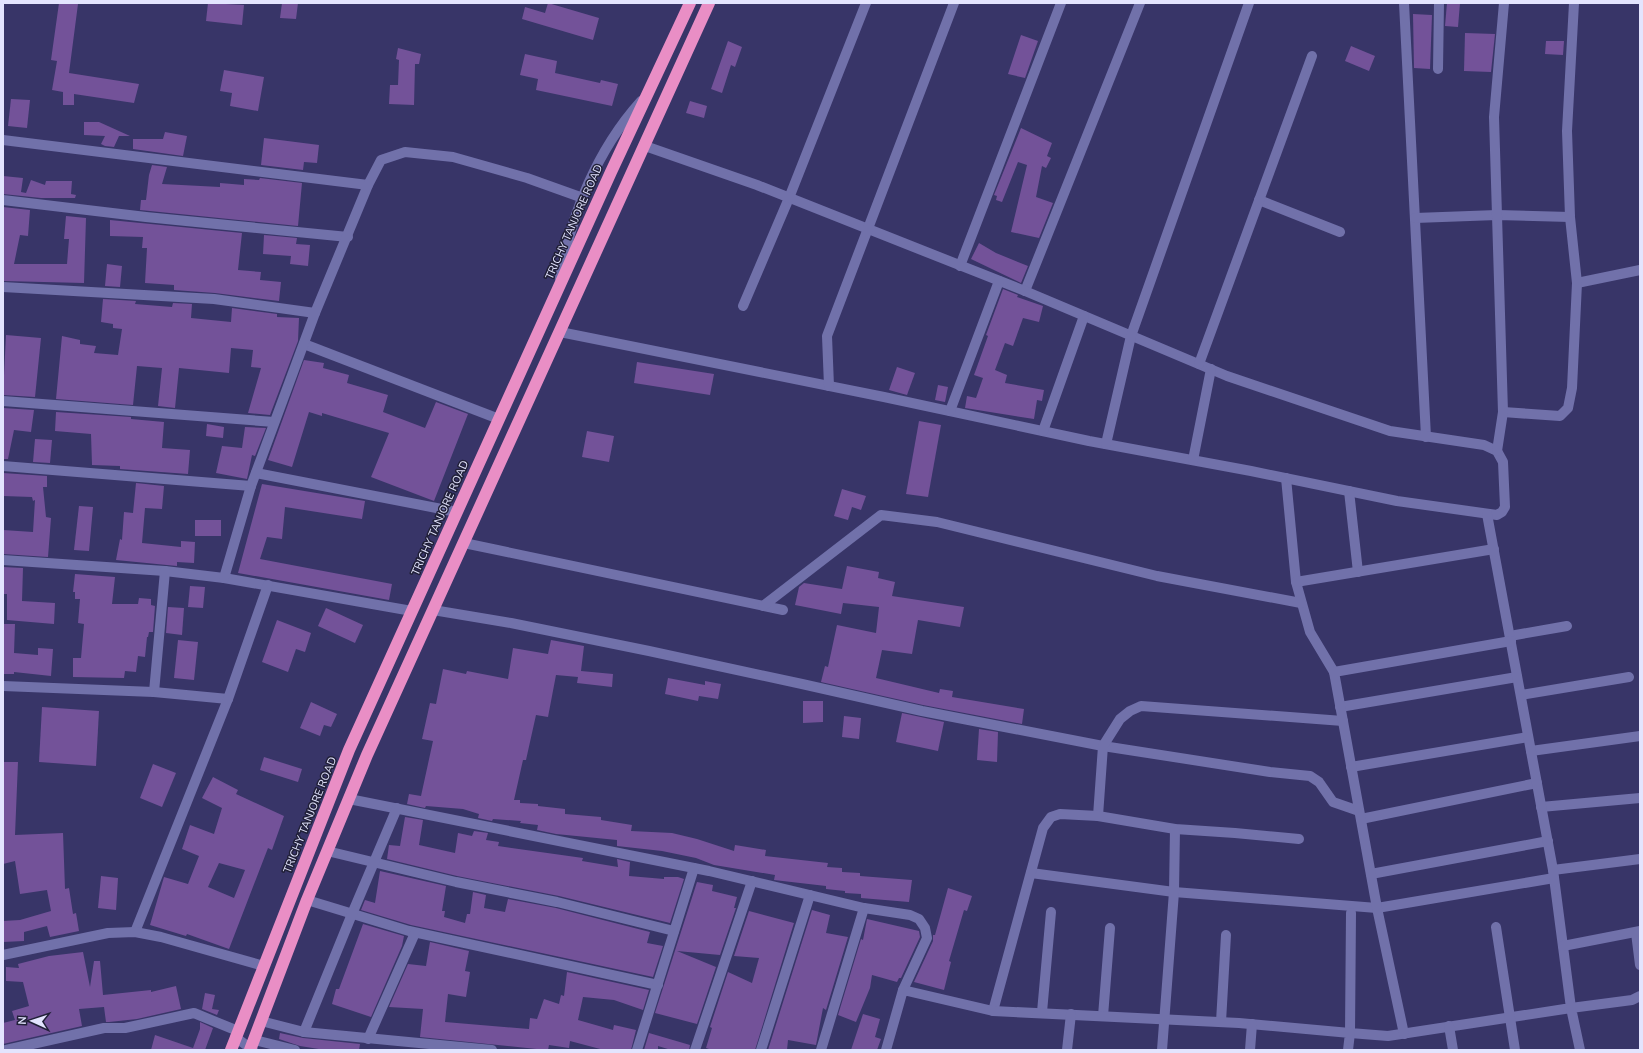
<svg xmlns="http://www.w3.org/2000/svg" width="1643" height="1053" font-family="'Nunito Sans',sans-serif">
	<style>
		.building { fill: #735299; fill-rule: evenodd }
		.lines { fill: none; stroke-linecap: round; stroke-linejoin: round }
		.minor { stroke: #7171aa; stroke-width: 10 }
		.highway { stroke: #e98ec5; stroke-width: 12 }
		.labels { text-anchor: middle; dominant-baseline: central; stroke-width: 3; stroke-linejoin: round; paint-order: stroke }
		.street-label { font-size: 11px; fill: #e3e4fe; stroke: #212038 }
	</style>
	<rect width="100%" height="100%" fill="#383568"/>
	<!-- building -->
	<g class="building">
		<path d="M59,3L78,4L69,73L139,84L134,103L74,94V105H63V92L52,90L57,61L51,60Z"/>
		<path d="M208,3L244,5L242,25L206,21Z"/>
		<path d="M282,3H298L296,19L280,18Z"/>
		<path d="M548,3L599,18L593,40L522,19L525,7L545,13Z"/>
		<path d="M1447,3H1460L1458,27L1445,26Z"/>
		<path d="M1413,14L1432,15L1430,69L1414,68Z"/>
		<path d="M1465,33L1495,34L1491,72L1464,71Z"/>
		<path d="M1021,35L1038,41L1025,78L1008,74Z"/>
		<path d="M728,41L742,47L735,67L731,65L722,93L711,89Z"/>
		<path d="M1546,41H1564L1563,55L1545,54Z"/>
		<path d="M1351,46L1375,56L1369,71L1345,61Z"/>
		<path d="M398,48L421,54L419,64H415L414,105L389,104L390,85H398L399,60L396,59Z"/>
		<path d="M525,54L557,61L555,73L600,83L601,80L618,84L612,106L536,90L538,79L520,75Z"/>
		<path d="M224,70L264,77L258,111L230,106L232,93L220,91Z"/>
		<path d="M11,99L30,100L27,128L8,126Z"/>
		<path d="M690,101L707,106L704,118L686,113Z"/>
		<path d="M84,122H99L130,136H119L114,147L105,146L101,144L105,136L84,135Z"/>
		<path d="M1021,128L1052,143L1047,156L1051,158L1046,168L1042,166L1036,197L1053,203L1039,238L1011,232L1027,165L1018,162L1002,202L996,200L997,196L994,195Z"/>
		<path d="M165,132L187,136L183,156L133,149V139H163Z"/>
		<path d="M264,138L319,145L317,163L304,162L303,170L261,165Z"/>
		<path d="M152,165L167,167L162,184L220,187V183L244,185V179L259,180L260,178L302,183L298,226L140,210L141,200H146L149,175Z"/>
		<path d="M3,176L23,178L21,192L26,193L31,180L45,185L46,181H72L71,194L76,195L75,198H41L3,194Z"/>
		<path d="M3,207L30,210L28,236L20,235L14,264H67L69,239H64L66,216L86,218L84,283L3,281Z"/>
		<path d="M110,220L242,233L238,270L261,272L260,280L281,282L279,301L215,293L174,290V285L145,283L147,248H142L143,237L110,236Z"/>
		<path d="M264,235L297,238L296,244L310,245L308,266L290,264L291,256L263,254Z"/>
		<path d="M979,243L996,253L1028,266L1021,283L971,259Z"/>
		<path d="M107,264L122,266L120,287L105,286Z"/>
		<path d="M1003,289L1018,295L1017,297L1043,306L1039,322L1023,318L1013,346L1005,343L995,370L1007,375L1005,383L1044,390L1042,401L1037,400L1034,419L965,408L967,396L976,398L983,378L974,375L988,336L986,335Z"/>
		<path d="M103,299L136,301L135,304L172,307L173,303L192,304L191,318L231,322L232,308L277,314V317L299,318L298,341L270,415L248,413L261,368L251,367L253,350L231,348L229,373L179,368L175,408L158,406L162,368L137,366L133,405L56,399L62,336L80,340V344L96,346L94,353L118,355L122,329L113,328V324L101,322Z"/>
		<path d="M6,335L41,338L35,397L3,395Z"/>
		<path d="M304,360L324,363L323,368L349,375L347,383L388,395L383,412L425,428L436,402L468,414L434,501L371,477L389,433L322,413V416L309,412L292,467L268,460Z"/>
		<path d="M637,362L714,374L710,395L634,383Z"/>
		<path d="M897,367L915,373L907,395L889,390Z"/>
		<path d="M938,385L948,387L945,402L935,400Z"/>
		<path d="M3,408L34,410L31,432L14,430L8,459H3Z"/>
		<path d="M56,412L131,417V419L164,422L162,448L190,450L188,474L120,469V466L92,465L91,434L55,431Z"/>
		<path d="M919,421L941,425L928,497L906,494Z"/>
		<path d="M207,424L224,427L223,438L206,436Z"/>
		<path d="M245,427L266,428L255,456L252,455L247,479L216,473L222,446L242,448Z"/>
		<path d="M587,431L614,436L609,462L582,457Z"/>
		<path d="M35,439L52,440L50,463L33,462Z"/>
		<path d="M3,473L47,476V487H43L46,517L51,518L48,557L3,554V530L33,532L35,500L33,501L32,497L3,496Z"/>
		<path d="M136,483L164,486L162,509L145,508L142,543L181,547V541L195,542L194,563L177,562V566L116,560L120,539L122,540L124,512L133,513Z"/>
		<path d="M262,484L365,501L362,519L285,507L282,539L267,537L260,559L392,584L389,600L238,573Z"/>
		<path d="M842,489L866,496L861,510L852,507L848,520L834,516Z"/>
		<path d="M79,506L93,507L89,551L74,550Z"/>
		<rect x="195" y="520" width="26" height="16"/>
		<path d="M847,566L879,572L878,578L895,582L892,596L964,607L960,627L918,620L912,654L882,650L876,678L939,693L940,689L953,691L952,697L1024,709L1022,724L923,705L821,682L825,666L828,667L837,625L876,633L879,607L843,603L841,614L795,605L799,587L804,583L842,589Z"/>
		<path d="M3,567L23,568L22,601L55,603L54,624L7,620V594H3Z"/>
		<path d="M75,574L115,577L112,604H138L139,598L151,599V605L155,606L153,632H149L148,637H147L145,657L138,656L136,672L125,671L124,678L73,677V658H81L84,624L78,623L80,599H75V592H73Z"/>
		<path d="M190,586L205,587L203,608L188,607Z"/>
		<path d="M168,607L184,608L182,635L166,633Z"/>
		<path d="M326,608L363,625L355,643L318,626Z"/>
		<path d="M277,620L311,633L305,652L296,649L288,672L262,662Z"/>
		<path d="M3,624H15L14,653L38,655V648L53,649L51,676L14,672V674H3Z"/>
		<path d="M178,640L198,642L194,680L174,678Z"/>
		<path d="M551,640L584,646L581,671L613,674L612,687L577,683L578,677L556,675L548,717L536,715L526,760H523L514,800H520V803L538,804V806L565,809V814L601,817V820L632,825L631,831L672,833L697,839L734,851L735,845L766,850L765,856L828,863L827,867L842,868V872L860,873V876L912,880L909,902L861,898V894L845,893V891L826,889V886L774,880L775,875L714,865L696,858L662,851L617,846V840L556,834L537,830L538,825L520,823L521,821L493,819L492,821L478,818L479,814L463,809L426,806L425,808L407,804L409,794L421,796L433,741L422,739L430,703L436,704L443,669L466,674L467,671L508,679L513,648L548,654Z"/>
		<path d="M668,678L705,685V681L721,684L718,699L699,696L698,701L665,694Z"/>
		<path d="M803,701H823V722L803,723Z"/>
		<path d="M311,702L337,714L331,727L324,725L320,736L300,728Z"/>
		<path d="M42,707L99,711L96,766L39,762Z"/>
		<path d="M902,713L944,722L938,751L896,742Z"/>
		<path d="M844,716L861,718L859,739L842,737Z"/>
		<path d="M979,729L998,732L997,762L977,760Z"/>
		<path d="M264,757L302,769L298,782L260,770Z"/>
		<path d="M3,762H18L15,835L63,833L65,889L69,888L73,914L76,913L79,931L50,937L47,926L24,932V941L3,942V921L20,920L51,911L47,890L20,894L15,861L3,864Z"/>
		<path d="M153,764L176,773L162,807L140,798Z"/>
		<path d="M213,777L238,790L236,794L284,816L272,850L268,848L229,949L187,934L186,936L150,925L164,877L188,884L199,856L182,849L190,825L214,834L222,808L202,798ZM219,863L245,870L234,898L208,887Z"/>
		<path d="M405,817L423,820L419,845L455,853L458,833L472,836L474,831L488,833L486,840L499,842L498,846L583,858L582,861L618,867L617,859L630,862L629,876L664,879V877H678L684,879L670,923L559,896L457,876L387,859L389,845L400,846Z"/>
		<path d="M380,871L446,886L442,911H445L444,917L465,923L467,914H470L473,892L486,895L484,908L505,912L508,899L556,908L650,932L647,943L663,946L653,977L411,925L361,910L365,900L375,903Z"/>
		<path d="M101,876L118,878L116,910L98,908Z"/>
		<path d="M697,882L713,885L712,891L737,897L734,908H736L720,955L677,951L716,967L697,1024L655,1013Z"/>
		<path d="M948,888L972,896L967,911L964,910L949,961L951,962L944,990L914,982L933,941V935H935Z"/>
		<path d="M812,910L830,915L826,933L848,937L826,1010L823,1008L816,1045L788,1040L787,1050H768Z"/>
		<path d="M749,911L794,923L755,1050H712L706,1048L712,1028L710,1027L728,972L752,983L759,958L734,956Z"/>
		<path d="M867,919L919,931L920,937L901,978H899L897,982L872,975L870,988L856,1022L838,1015L861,939L863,940Z"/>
		<path d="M363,924L404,936L402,946L371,1017L332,1004L336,989H339Z"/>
		<path d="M430,942L469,951L465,971L470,972L466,997L448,994L445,1022L529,1029L530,1018L537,1019L544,999L559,1004L561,995L564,996L567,972L649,990L643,1010L614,1000L583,997L578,1020L613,1030L614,1025L636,1030L631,1050H604L570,1041L569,1048L549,1045L548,1050H546L420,1037L423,1009L389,1007L408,964L426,966Z"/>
		<path d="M83,952L90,987L94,961H100L103,995L151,990V992L176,986L181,1009L137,1019L109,1022H106L104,1007L79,1009L82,1026L3,1044V1023L15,1020L12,1011L29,1006L23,982L6,981V967L19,968L18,964L49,956Z"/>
		<path d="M205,993L215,995L212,1009L219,1010L217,1015L202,1009Z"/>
		<path d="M863,1014L880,1019L875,1037L881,1039L877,1050H851Z"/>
		<path d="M200,1022L213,1028L205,1050H151L155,1035L193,1048L200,1029Z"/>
		<path d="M280,1033L303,1038L360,1044L359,1050H325L300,1046L279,1039Z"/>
		<path d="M649,1033L690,1045L689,1050H671L658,1046V1050H644Z"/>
	</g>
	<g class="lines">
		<!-- minor -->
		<g class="minor">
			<path d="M1404,3L1426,437"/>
			<path d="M1438,69L1439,3"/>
			<path d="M3,140L368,185"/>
			<path d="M3,200L146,217L348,237"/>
			<path d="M1259,200L1340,232"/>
			<path d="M1415,218L1497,215L1570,217"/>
			<path d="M960,266L1061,3"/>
			<path d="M560,278C571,214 597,150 641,101"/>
			<path d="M1577,283L1640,270"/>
			<path d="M3,287L214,299L315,313"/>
			<path d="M1025,291L1140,3"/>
			<path d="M743,306L789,198L866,3"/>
			<path d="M560,332L884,397L1089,441L1251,471L1397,501L1497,515L1502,512L1505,507L1503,462L1497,451L1484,445L1390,431L1227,376L1025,291L757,185L645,146"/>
			<path d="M304,344L499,419"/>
			<path d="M1199,364L1312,56"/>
			<path d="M829,386L827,336L954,3"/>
			<path d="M3,401L274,422"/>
			<path d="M950,411L999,281"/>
			<path d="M1503,412L1560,416L1568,408L1572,388L1577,283L1570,217L1567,131L1574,3"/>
			<path d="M1043,431L1084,316"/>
			<path d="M1106,444L1131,336L1249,3"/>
			<path d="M1497,451L1503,412L1494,117L1504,3"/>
			<path d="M1193,460L1211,369"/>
			<path d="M3,466L251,486"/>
			<path d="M256,473L457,512"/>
			<path d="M1286,478L1296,582L1310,632L1334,672"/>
			<path d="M1349,491L1358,572"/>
			<path d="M464,543L783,610"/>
			<path d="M3,560L165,571L224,578L412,611"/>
			<path d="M224,578L251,486L315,313L368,185L381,160L405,152L453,157L527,178L583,198"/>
			<path d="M1296,582L1494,549"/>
			<path d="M763,606L881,515L937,522L1157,576L1301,603"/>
			<path d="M433,610L511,623L649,651L802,684L922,711L1103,746L1270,772L1310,776L1319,782L1333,802L1359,811"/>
			<path d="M1510,636L1567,626"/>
			<path d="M3,686L154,692L228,699"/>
			<path d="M154,692L165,571"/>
			<path d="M1521,695L1629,677"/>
			<path d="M1340,707L1517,677"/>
			<path d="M1531,751L1640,736"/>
			<path d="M1351,767L1528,737"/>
			<path d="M349,799L709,871L864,908L910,915L919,919L925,928L927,938L903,990"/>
			<path d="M1541,807L1640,798"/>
			<path d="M1098,816L1103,746L1120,719L1130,711L1141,706L1343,721"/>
			<path d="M1361,819L1537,783"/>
			<path d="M327,851L456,882L557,902L674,931"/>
			<path d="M1553,870L1640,859"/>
			<path d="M1031,873L1174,892L1377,908L1554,878"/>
			<path d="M1371,874L1548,841"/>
			<path d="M307,900L409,931L658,985"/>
			<path d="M1351,913L1350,1033L1388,1036L1571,1008L1553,870L1487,514"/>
			<path d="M1496,927L1515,1050"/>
			<path d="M135,932L228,699L268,585"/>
			<path d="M1636,933L1640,965"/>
			<path d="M1563,946L1640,931"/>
			<path d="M3,955L108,933L135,932L161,937L264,966"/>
			<path d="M993,1011L1043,828L1051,817L1060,814L1098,816L1175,829L1235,833L1299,839"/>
			<path d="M1042,1012L1051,912"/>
			<path d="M1103,1016L1110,928"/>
			<path d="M261,1021L304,1032L492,1050"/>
			<path d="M1221,1022L1226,935"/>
			<path d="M1449,1026L1453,1050"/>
			<path d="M304,1032L352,914L397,808"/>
			<path d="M1404,1034L1377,908L1334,672L1511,641"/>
			<path d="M235,1037L253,1050"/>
			<path d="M368,1039L415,933"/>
			<path d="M255,1040L295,1050"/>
			<path d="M6,1050L104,1028H125L194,1013L238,1031"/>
			<path d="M637,1050L694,868"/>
			<path d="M695,1050L752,881"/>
			<path d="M761,1050L810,895"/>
			<path d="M821,1050L864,908"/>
			<path d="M886,1050L903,990L993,1011L1239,1023L1350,1033L1348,1050"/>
			<path d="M1067,1050L1071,1014"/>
			<path d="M1162,1050L1174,892L1175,829"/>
			<path d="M1250,1050L1252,1024"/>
			<path d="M1580,1050L1571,1008L1632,1000L1640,996"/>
		</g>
		<!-- highway -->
		<g class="highway">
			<path d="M231,1050L349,750L611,172L690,3"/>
			<path d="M250,1050L307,900L367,755L709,3"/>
		</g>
	</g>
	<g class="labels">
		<!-- street labels -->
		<g class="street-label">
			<text transform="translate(574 222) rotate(-66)">TRICHY TANJORE ROAD</text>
			<text transform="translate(440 518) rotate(-66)">TRICHY TANJORE ROAD</text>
			<text transform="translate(310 815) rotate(-68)">TRICHY TANJORE ROAD</text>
		</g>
	</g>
	<!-- border -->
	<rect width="1643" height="1053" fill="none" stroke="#e3e4fe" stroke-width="8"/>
	<!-- north arrow -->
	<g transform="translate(32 1021) rotate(273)" stroke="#212038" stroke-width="3" paint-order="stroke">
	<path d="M0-3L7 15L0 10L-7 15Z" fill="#e3e4fe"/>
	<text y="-6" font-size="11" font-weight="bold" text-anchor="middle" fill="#e3e4fe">N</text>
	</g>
</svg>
